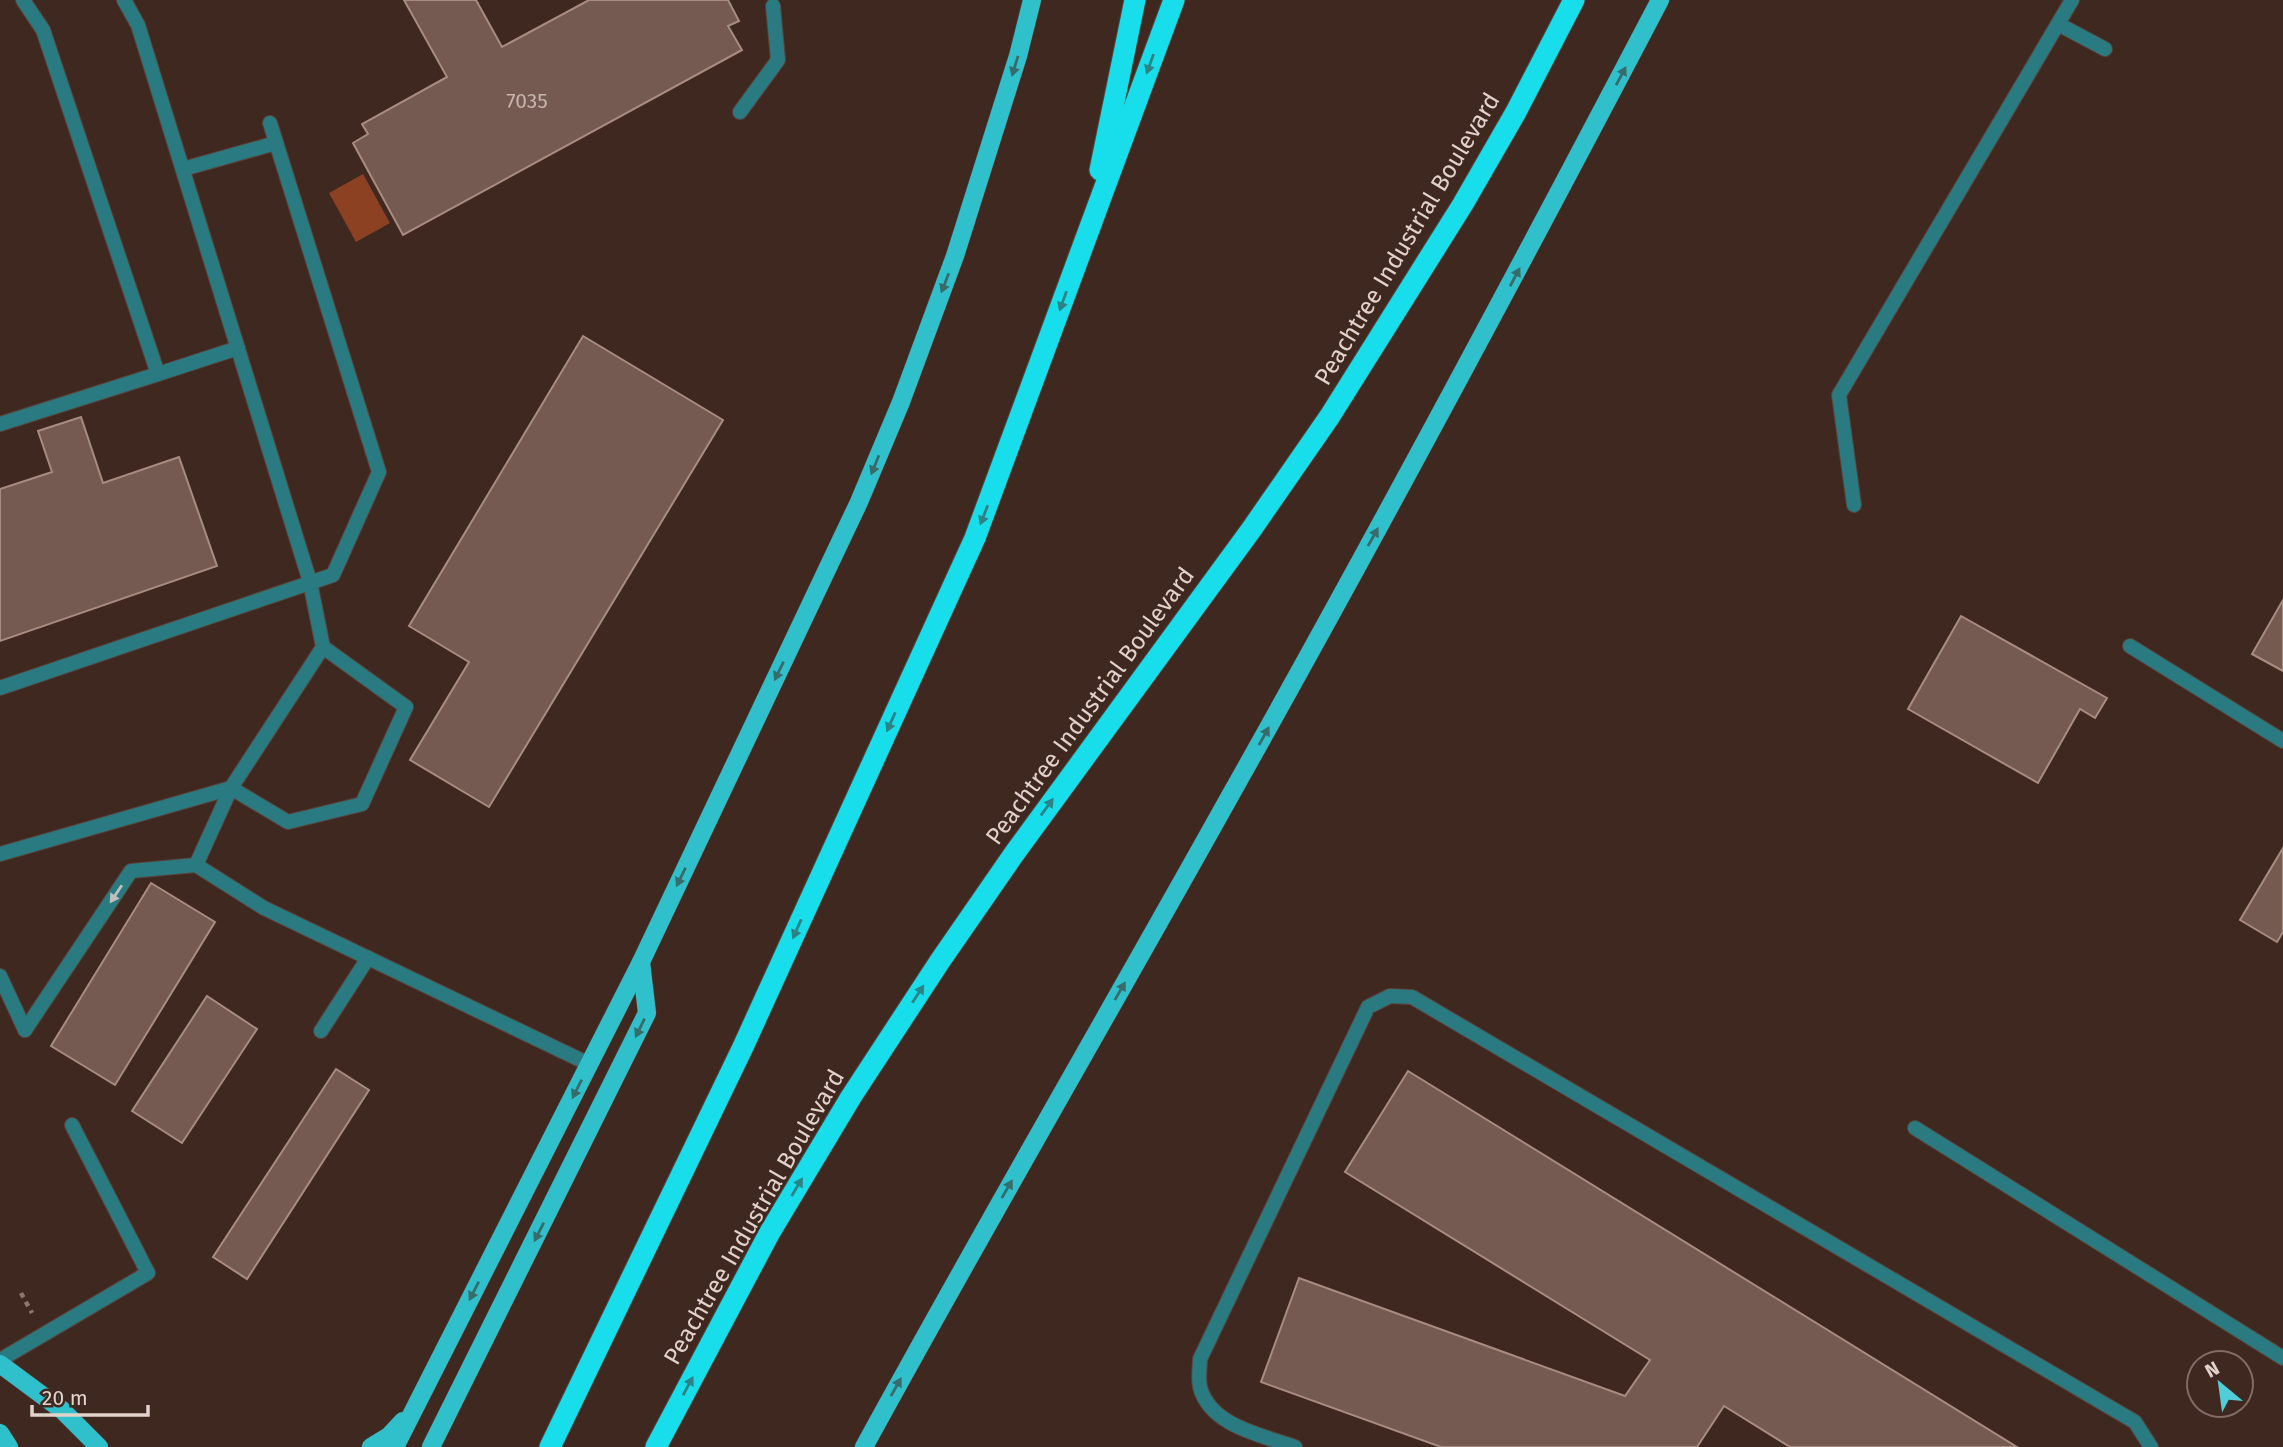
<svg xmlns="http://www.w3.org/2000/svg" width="2283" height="1447" font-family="'Fira Sans',sans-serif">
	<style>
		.water { fill: #8b4122 }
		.building { fill: #745a50; stroke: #a98c81; stroke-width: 2 }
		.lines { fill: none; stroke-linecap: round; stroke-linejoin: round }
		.lane-casing { stroke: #59433b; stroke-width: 16 }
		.primary-casing { stroke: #59433b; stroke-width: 19 }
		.highway-casing { stroke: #59433b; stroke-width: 23 }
		.path { stroke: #8a776f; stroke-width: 4.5; stroke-dasharray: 5 5; stroke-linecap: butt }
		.lane { stroke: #297a81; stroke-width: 14 }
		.primary { stroke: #30c0cb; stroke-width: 18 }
		.highway { stroke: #18ddea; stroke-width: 21 }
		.oneway { fill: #2c8284 }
		.oneway2 { fill: #386c6c }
		.oneway3 { fill: #bdc0bd }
		.labels { text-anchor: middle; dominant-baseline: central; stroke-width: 5; stroke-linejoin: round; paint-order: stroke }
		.number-label { font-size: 21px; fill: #c6b4ad }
		.street-label { font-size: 24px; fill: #e2d2cc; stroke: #3f281f }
	</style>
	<rect width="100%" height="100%" fill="#3f281f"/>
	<!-- water -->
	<path class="water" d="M363,174L390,223L356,242L329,193Z"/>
	<!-- building -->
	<g class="building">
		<path d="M404,0H476L502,47L589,0H728L739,21L728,26L742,50L403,235L353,143L368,134L362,124L447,77Z"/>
		<path d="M583,336L723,420L489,807L410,760L469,662L409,626Z"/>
		<path d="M81,417L103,483L179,457L217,566L0,641V489L52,472L38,431Z"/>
		<path d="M2283,600V671L2252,654Z"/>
		<path d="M1961,616L2107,698L2095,718L2080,709L2038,783L1908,709Z"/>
		<path d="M2283,848V932L2277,942L2240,920Z"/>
		<path d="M151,883L215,922L115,1085L51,1046Z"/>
		<path d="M207,996L257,1029L182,1143L132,1111Z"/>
		<path d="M336,1069L369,1090L247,1279L213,1257Z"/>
		<path d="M1408,1071L2017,1447H1790L1724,1406L1697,1447H1441L1261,1382L1299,1278L1625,1396L1650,1360L1345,1172Z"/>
	</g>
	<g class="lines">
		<!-- lane casing -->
		<g class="lane-casing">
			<g id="lane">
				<path d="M124,0L138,25L310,582L323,647L231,788L196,865"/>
				<path d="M2058,24L2105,49"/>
				<path d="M740,112L778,60L773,6"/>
				<path d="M183,169L276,143"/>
				<path d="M158,374L238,348"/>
				<path d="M0,424L158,374L43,30L23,0"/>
				<path d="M1854,505L1839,395L2072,0"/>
				<path d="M2130,646L2283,741"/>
				<path d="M0,688L333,575L379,472L270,123"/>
				<path d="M0,854L231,788L288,822L362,804L406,707L323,647"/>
				<path d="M0,976L25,1030"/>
				<path d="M25,1030L131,871L196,865L264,908L589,1064"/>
				<path d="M321,1031L368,958"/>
				<path d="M1915,1128L2283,1358"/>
				<path d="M0,1360L148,1273L72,1125"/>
				<path d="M1295,1447C1262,1435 1210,1426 1200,1387C1198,1378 1200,1367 1200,1359L1368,1007L1390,996L1412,997L2135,1422L2151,1447"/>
			</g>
		</g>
		<!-- primary casing -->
		<g class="primary-casing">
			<g id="primary">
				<path d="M0,1364L62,1410L99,1447"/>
				<path d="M0,1433L9,1447"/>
				<path d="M371,1447L389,1436L403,1421"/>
				<path d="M395,1447L641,962L859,502L901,402L955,256L1018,56L1032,0"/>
				<path d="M431,1447L647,1013L641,962"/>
				<path d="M864,1447C983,1229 1109,1013 1230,796C1378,533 1520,267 1660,0"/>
			</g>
		</g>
		<!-- highway casing -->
		<g class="highway-casing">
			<g id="highway">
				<path d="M1100,170L1135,0"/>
				<path d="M550,1447L743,1047L975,538L1174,0"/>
				<path d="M656,1447L770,1232L851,1097L940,961L1014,854L1251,530L1330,416L1463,204L1516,112L1574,0"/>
			</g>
		</g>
		<!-- path -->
		<path class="path" d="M21,1293L32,1313"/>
		<!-- lane -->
		<use href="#lane" class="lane"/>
		<!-- primary -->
		<use href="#primary" class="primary"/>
		<!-- highway -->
		<use href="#highway" class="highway"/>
	</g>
	<!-- one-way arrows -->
	<defs><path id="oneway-solid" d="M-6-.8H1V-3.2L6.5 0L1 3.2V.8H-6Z" transform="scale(1.75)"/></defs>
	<g class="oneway">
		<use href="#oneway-solid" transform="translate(1150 64) rotate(110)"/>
		<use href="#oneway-solid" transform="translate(1063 301) rotate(110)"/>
		<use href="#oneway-solid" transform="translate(984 515) rotate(111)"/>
		<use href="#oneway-solid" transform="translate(891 722) rotate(114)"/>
		<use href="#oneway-solid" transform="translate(1047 807) rotate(-54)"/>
		<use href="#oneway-solid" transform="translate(797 929) rotate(114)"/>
		<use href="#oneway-solid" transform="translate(918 994) rotate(-57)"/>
		<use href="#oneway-solid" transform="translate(797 1187) rotate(-59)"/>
		<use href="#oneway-solid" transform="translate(688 1386) rotate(-62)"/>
	</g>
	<g class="oneway2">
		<use href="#oneway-solid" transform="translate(1015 66) rotate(107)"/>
		<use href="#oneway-solid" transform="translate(1621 76) rotate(-62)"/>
		<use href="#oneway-solid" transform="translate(1515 277) rotate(-62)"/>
		<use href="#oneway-solid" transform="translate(945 283) rotate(111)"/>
		<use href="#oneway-solid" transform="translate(875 465) rotate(112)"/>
		<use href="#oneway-solid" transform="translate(1373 537) rotate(-61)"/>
		<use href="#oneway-solid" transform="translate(779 671) rotate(116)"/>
		<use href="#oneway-solid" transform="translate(1264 736) rotate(-61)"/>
		<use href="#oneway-solid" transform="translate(681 877) rotate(116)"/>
		<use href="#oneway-solid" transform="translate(1120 991) rotate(-60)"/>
		<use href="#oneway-solid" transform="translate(640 1028) rotate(116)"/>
		<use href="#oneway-solid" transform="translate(577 1089) rotate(117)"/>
		<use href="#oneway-solid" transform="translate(1007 1189) rotate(-60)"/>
		<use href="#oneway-solid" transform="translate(539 1232) rotate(117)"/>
		<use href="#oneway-solid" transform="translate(474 1291) rotate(117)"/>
		<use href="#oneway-solid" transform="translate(896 1387) rotate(-61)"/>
	</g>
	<use class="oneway3" href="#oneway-solid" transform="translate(116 894) rotate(124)"/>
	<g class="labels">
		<!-- number labels -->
		<g class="number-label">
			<text x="527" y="101">7035</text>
		</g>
		<!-- street labels -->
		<g class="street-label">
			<text transform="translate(1407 239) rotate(-59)">Peachtree Industrial Boulevard</text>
			<text transform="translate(1090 706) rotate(-54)">Peachtree Industrial Boulevard</text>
			<text transform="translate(754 1217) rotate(-60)">Peachtree Industrial Boulevard</text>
		</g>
	</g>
	<!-- north arrow -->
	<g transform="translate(2220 1384) rotate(331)"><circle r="33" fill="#3f281f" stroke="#806c64" stroke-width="2"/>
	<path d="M0-5L12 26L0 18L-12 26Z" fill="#52ccd6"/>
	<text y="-10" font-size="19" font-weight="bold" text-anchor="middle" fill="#e2d2cc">N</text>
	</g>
	<!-- scale -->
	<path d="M32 1405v10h116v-10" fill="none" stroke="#e2d2cc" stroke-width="3.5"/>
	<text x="42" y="1405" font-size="21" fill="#e2d2cc" stroke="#3f281f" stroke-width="5" paint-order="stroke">20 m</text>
</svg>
